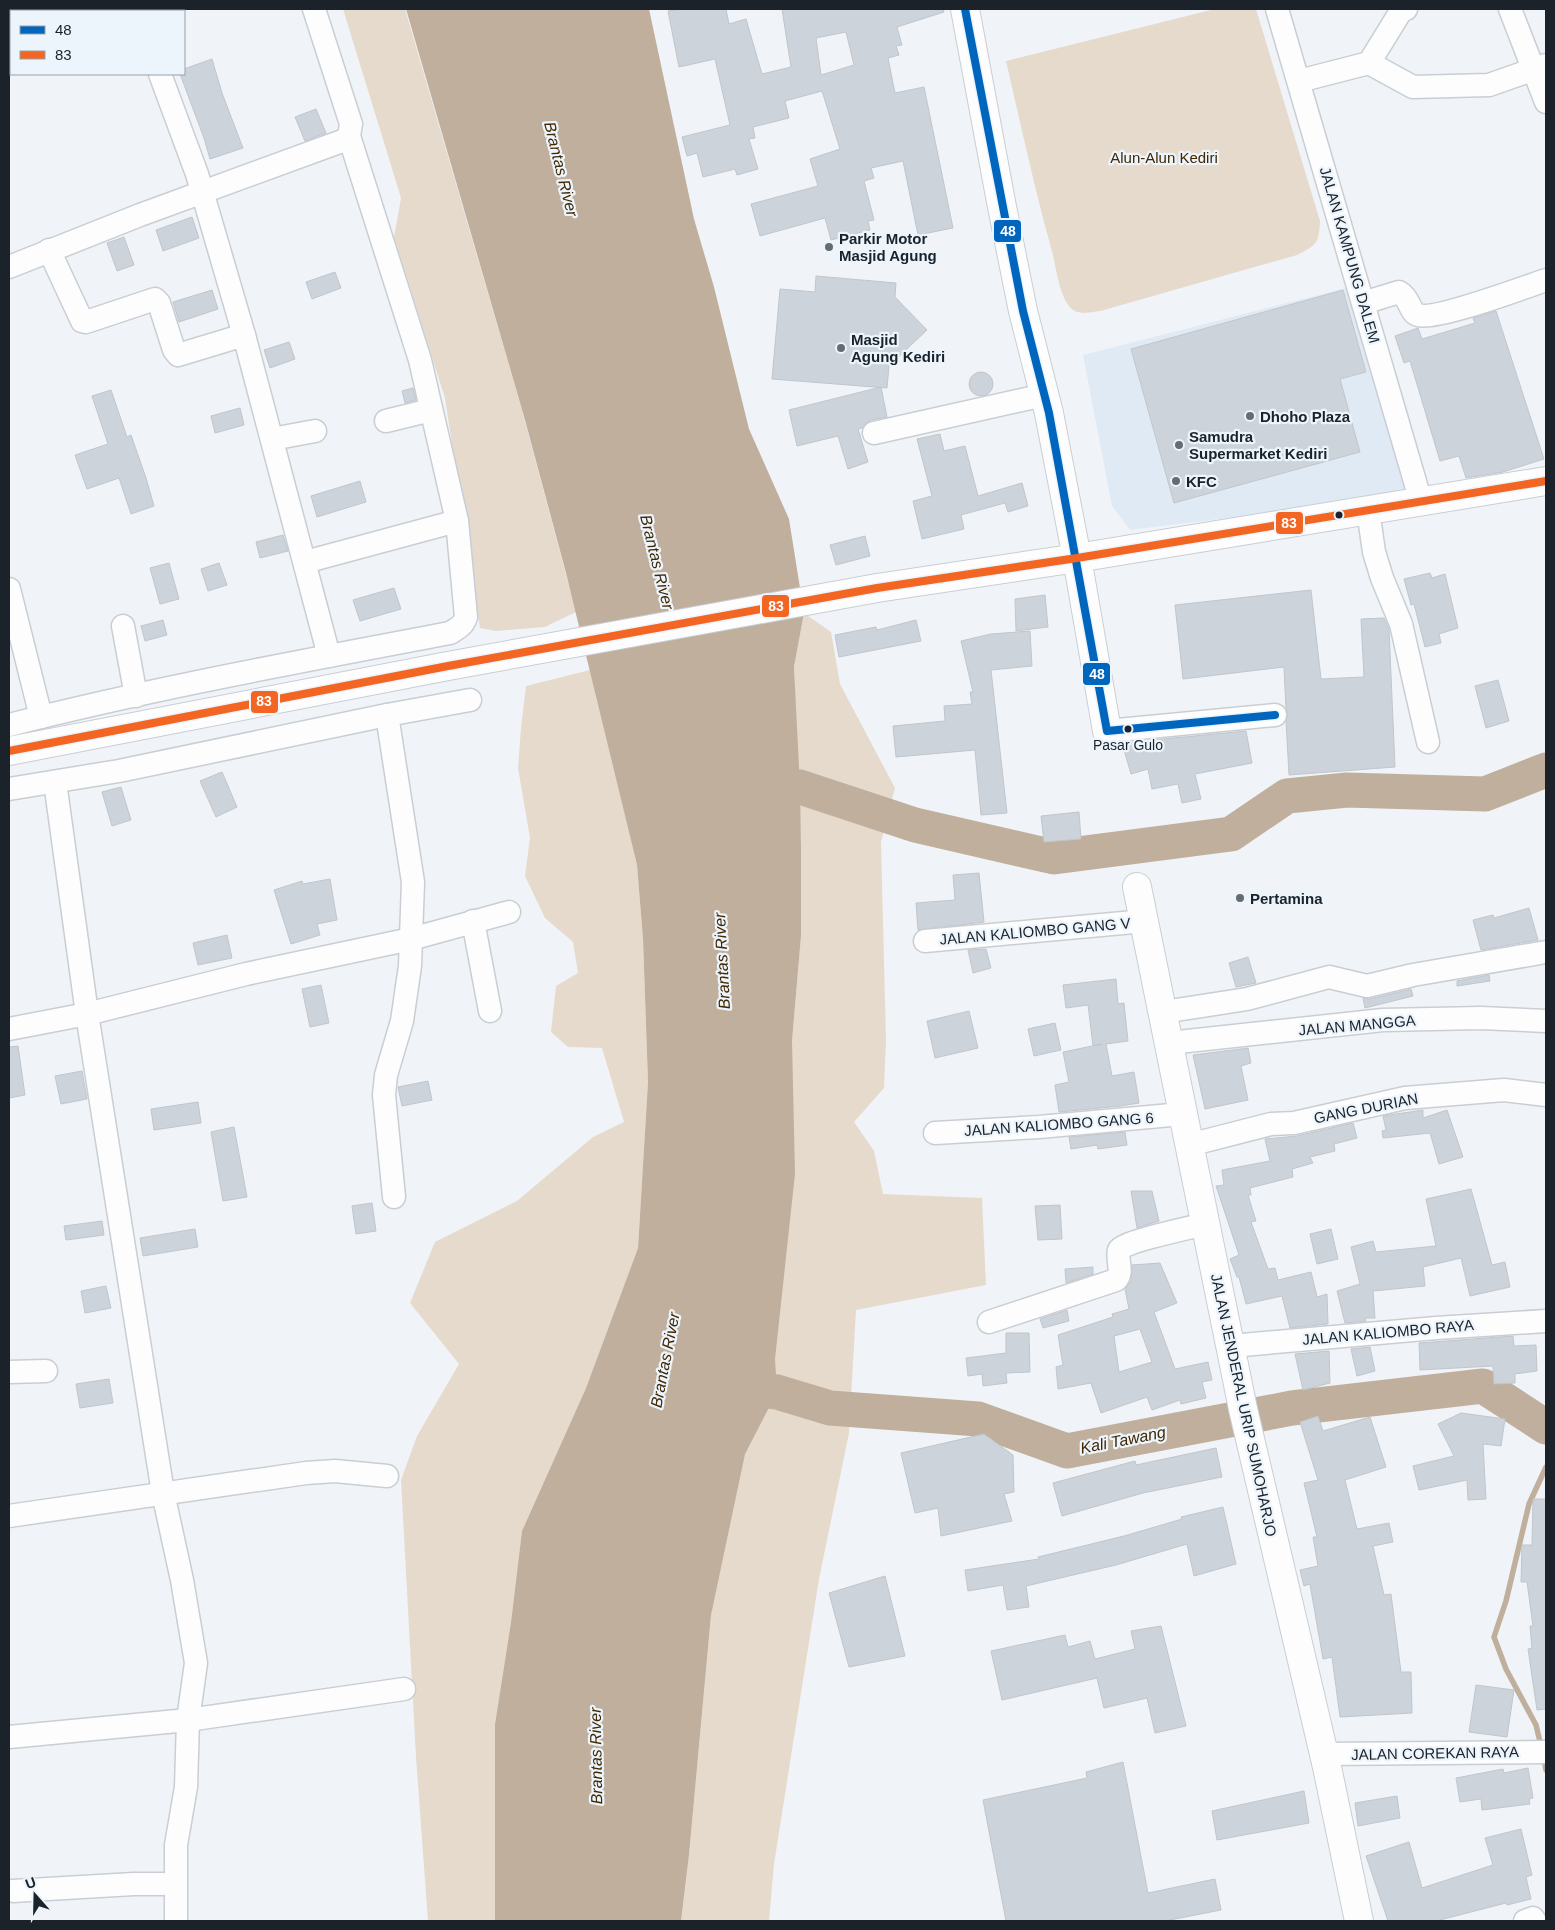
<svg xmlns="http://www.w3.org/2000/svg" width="1555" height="1930" font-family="Arial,sans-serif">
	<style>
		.built { fill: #e0eaf5 }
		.green { fill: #e6dacd }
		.water { fill: #c0af9d }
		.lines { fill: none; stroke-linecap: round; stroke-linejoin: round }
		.stream { stroke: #c0af9d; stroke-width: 5.5 }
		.river { stroke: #c0af9d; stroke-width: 35 }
		.building { fill: #ccd3da; stroke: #c1c6cc; fill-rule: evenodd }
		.minor-casing { stroke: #c8ced3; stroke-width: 25 }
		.major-casing { stroke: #c8ced3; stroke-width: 30 }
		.highway-casing { stroke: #c8ced3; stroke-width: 30 }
		.minor { stroke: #fdfdfe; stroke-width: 22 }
		.major { stroke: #fdfdfe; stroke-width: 28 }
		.highway { stroke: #fdfdfe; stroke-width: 28 }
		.bus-1-casing { stroke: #ecf4fc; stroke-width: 11 }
		.bus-2-casing { stroke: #ecf4fc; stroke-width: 11 }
		.bus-1 { stroke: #0065bd; stroke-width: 8 }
		.bus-2 { stroke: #f26522; stroke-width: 8 }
		.poi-dot { fill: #666c72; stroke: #ecf4fc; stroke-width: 2 }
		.bus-dot { fill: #1b222a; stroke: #ecf4fc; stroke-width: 2 }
		.labels { text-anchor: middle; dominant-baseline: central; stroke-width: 4.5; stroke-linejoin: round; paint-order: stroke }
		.bus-label { font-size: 14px; fill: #1b222a; stroke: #ecf4fc }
		.park-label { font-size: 15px; fill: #412600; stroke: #ecf4fc }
		.poi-label { font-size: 15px; font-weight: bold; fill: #1b222a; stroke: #ecf4fc; text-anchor: start }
		.street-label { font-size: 15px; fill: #1b222a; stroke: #ecf4fc }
		.water-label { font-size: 16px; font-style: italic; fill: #412600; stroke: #ecf4fc }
		.line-badge { stroke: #ecf4fc; stroke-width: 2 }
		.badge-label { font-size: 14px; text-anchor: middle; font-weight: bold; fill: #fff }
	</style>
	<rect width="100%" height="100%" fill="#f0f4f8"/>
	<!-- built -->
	<path class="built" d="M1350,287L1413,495L1130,530L1112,506L1083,355Z"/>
	<!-- green -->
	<g class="green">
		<path d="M343,9H405L522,410L576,612L545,627L496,631L480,628L445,398L394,237L401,198Z"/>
		<path d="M1215,9H1256L1320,221C1319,243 1317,245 1297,255L1104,310C1093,312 1077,317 1069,306C1060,295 1056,269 1053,255C1035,191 1021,126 1006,61Z"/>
		<path d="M804,613L831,632L840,684L895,788L881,842L886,1040L884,1088L854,1122L874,1151L883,1194L982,1198L986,1285L856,1310L849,1433L819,1579L774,1864L769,1921H681L689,1855L711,1615L792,1041L801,936V847L794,667Z"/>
		<path d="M590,670L637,865L643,939L648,1082L638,1248L586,1388L522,1531L511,1622L495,1724V1921H428L416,1757L401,1480L417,1436L459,1364L410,1303L435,1242L517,1201L593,1137L624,1122L602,1048L568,1047L551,1032L556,986L578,973L573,942L545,918L525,876L530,838L518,768L521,728L526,686Z"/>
	</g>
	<!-- water -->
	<path class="water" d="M406,9H649L694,219L714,287L749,429L789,519L804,613L794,667L800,787L801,847V936L792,1041L795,1174L775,1359L777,1392L745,1454L711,1615L689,1855L681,1921H495V1724L511,1622L522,1531L586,1388L638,1248L648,1082L643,939L637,865L566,573L525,420Z"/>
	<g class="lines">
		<!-- stream -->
		<g class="stream">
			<path d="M1541,1746L1536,1725L1506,1669L1494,1637L1506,1601L1529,1504L1546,1467"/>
			<path d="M1544,1758L1546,1770"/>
		</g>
		<!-- river -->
		<g class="river">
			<path d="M752,780L800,787L915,825L1054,857L1231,834L1287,796L1347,790L1485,794L1546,770"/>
			<path d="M731,1387L777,1392L830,1408L978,1419L1067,1451L1292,1408L1483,1386L1546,1427"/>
		</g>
	</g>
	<!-- building -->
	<g class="building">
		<path d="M681,9H726L729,24L746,19L762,74L791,67L782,9H943L944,12L897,27L902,45L896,46L899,55L888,58L895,93L924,87L953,228L918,235L903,161L871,168L874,178L864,181L874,220L868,221L870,230L831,240L825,218L760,236L751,204L818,186L810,159L840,149L822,91L785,101L789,118L753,127L755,138L749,139L758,169L737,175L735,169L703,177L697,153L687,156L682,137L730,125L715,59L679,67L668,11ZM846,32L854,65L821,75L816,38Z"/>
		<path d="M212,59L222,93L243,148L210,159L204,138L180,74H184V69Z"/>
		<path d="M316,109L326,133L305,141L295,117Z"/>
		<path d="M192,217L199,238L163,251L156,230Z"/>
		<path d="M124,237L134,265L117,271L107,243Z"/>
		<path d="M335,272L341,288L312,299L306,282Z"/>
		<path d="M816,276L896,283L895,297L927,330L889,366L887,388L772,379L780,289L815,292Z"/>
		<path d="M212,290L218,309L179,322L173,302Z"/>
		<path d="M1343,290L1366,372L1340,379L1360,452L1174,503L1131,349Z"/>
		<path d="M1496,311L1544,459L1503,472L1466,478L1459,456L1440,461L1410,361L1404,363L1395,336L1418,328L1422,339L1475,323L1473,318Z"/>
		<path d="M289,342L295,359L270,368L264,350Z"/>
		<circle cx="981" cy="384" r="12"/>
		<path d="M881,387L887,417L871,420L866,423L862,428L858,429L868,462L848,469L838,436L797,446L789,410Z"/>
		<path d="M413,388L416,400L405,403L402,391Z"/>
		<path d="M111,390L127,437L131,435L146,478L154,506L131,514L119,478L87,489L75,455L108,444L92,396Z"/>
		<path d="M240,408L244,425L215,433L211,416Z"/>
		<path d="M940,434L944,451L965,446L978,496L1022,483L1028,506L1008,512L1005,503L961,515L964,529L922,539L913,501L932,496L917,439Z"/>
		<path d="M360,481L366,502L317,517L311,496Z"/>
		<path d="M283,535L288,551L260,558L256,542Z"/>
		<path d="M865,536L870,556L836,565L830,545Z"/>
		<path d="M169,563L179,599L160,604L150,568Z"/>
		<path d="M219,563L227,585L208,591L201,569Z"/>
		<path d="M1430,573L1432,578L1445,574L1458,628L1439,634L1441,643L1425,647L1414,604L1411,605L1404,579Z"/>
		<path d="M394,588L401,609L360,621L353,600Z"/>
		<path d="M1311,590L1321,679L1364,677L1361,619L1384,618L1389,629L1395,767L1289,775L1286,721L1288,714L1286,708L1284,667L1183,679L1175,605Z"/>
		<path d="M1045,595L1048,627L1016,631L1015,599Z"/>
		<path d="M163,620L167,635L145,641L141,626Z"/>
		<path d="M916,620L921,641L839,657L835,635L876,627L877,630Z"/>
		<path d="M1030,631L1032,666L991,670L1007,813L981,815L975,750L896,757L893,726L945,721L944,706L972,704L970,692H973L961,641L991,634Z"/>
		<path d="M1498,680L1509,721L1486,728L1475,686Z"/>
		<path d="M1246,731L1252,763L1195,774L1201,799L1182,803L1178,784L1152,789L1148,769L1131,774L1122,743Z"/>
		<path d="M222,772L237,807L216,817L200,781Z"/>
		<path d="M121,787L131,820L112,826L102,792Z"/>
		<path d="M1079,812L1081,839L1044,842L1041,816Z"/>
		<path d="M979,873L984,922L918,930L916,903L955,900L953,875Z"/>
		<path d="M330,879L337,920L317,924L320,935L291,944L274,890L302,881L303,884Z"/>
		<path d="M1529,908L1538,940L1481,950L1473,920L1493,915L1494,918Z"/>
		<path d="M227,935L232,958L198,965L193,943Z"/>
		<path d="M986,949L991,968L973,973L968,950Z"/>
		<path d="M1248,957L1256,983L1236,987L1229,963Z"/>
		<path d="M1489,975L1490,981L1457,986V981Z"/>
		<path d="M1116,979L1118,1004L1124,1003L1128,1041L1106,1044L1112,1076L1134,1072L1139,1103L1121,1106L1059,1112L1055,1085L1069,1082L1063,1052L1102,1044L1093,1046L1088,1005L1066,1008L1063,985Z"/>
		<path d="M321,985L329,1023L310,1027L302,989Z"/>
		<path d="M1411,989L1413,996L1365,1008L1363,998L1370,999Z"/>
		<path d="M969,1011L978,1048L935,1058L927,1021Z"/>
		<path d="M1055,1023L1061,1050L1034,1056L1028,1029Z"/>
		<path d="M18,1046L25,1095L9,1098V1047Z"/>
		<path d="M1248,1048L1251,1063L1241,1066L1248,1100L1205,1109L1193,1055Z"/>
		<path d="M82,1071L87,1099L61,1104L55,1076Z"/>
		<path d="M428,1081L432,1100L402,1106L398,1087Z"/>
		<path d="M198,1102L201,1123L154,1130L151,1109Z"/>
		<path d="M1423,1110V1118L1447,1110L1463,1157L1439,1164L1430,1133L1383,1138L1382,1131L1386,1130L1383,1116Z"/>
		<path d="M1353,1123L1357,1138L1334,1144L1335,1151L1310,1157L1313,1163L1292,1169L1293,1177L1250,1188L1251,1195H1248L1256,1221L1251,1222L1268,1269L1275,1268L1278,1280L1311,1272L1317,1297L1327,1294L1328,1324L1290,1328L1282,1296L1246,1304L1239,1277H1237L1230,1259L1239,1255L1216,1186L1224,1185L1222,1170L1270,1161L1265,1139L1297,1136Z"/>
		<path d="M234,1127L247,1197L223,1201L211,1132Z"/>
		<path d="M1125,1132L1127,1145L1098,1149L1097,1145L1071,1149L1069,1137Z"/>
		<path d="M1471,1189L1492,1265L1505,1262L1510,1287L1470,1296L1461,1258L1423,1267L1425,1286L1373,1291L1375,1318H1365L1366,1321L1345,1323L1337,1291L1360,1284L1351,1247L1373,1241L1376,1252L1436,1246L1426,1199Z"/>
		<path d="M1131,1191H1152L1159,1221L1137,1228Z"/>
		<path d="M372,1203L376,1231L356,1234L352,1206Z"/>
		<path d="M1060,1205L1062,1239L1038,1240L1035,1206Z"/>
		<path d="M102,1221L104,1235L66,1240L64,1226Z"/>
		<path d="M195,1229L198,1247L143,1256L140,1238Z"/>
		<path d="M1331,1229L1338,1259L1317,1264L1310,1234Z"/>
		<path d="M1160,1263L1177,1303L1154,1312L1175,1369L1208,1362L1212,1380L1202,1382L1206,1398L1181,1404L1180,1400L1152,1410L1147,1397L1101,1413L1091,1383L1058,1389L1056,1367L1063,1365L1058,1335L1113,1317L1112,1314L1129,1309L1125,1289L1131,1281L1132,1265ZM1140,1329L1152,1362L1119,1372L1114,1336Z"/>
		<path d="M1093,1267V1274L1066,1283L1065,1269Z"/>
		<path d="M106,1286L111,1308L85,1313L81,1291Z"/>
		<path d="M1067,1310L1069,1321L1043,1328L1040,1319Z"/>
		<path d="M1006,1333H1029L1030,1372L1006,1373L1007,1383L983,1386L982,1374L968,1376L966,1358L1006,1353Z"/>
		<path d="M1513,1336L1514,1346L1536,1345L1537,1371L1515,1374V1383L1494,1384L1493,1366L1420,1370L1419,1343Z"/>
		<path d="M1370,1347L1375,1371L1357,1376L1351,1349Z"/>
		<path d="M1329,1351L1330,1383L1303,1390L1295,1354Z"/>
		<path d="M109,1379L113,1403L80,1408L76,1384Z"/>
		<path d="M1461,1413L1505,1419L1501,1446L1483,1444L1486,1499L1468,1500L1467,1480L1419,1490L1413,1466L1454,1456L1438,1424Z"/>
		<path d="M1318,1416L1323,1431L1370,1417L1386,1467L1345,1480L1357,1529L1389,1523L1393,1542L1373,1546L1384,1595L1391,1594L1401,1672H1411L1412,1713L1340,1717L1332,1657L1323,1659L1310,1584L1304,1586L1300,1570L1318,1566L1313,1537H1317L1304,1483L1318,1480L1300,1422Z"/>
		<path d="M984,1434L1013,1455L1014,1492L1004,1494L1012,1521L941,1536L938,1508L915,1513L901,1453Z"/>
		<path d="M1216,1448L1222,1477L1143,1493L1062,1516L1053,1483L1135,1461L1136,1465Z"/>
		<path d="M1533,1499H1546V1709L1537,1710L1528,1649L1532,1648L1530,1626H1533L1527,1582H1521L1522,1545H1532Z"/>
		<path d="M1223,1507L1236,1564L1194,1576L1187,1544L1116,1565L1026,1586L1029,1607L1007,1610L1003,1585L968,1591L965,1570L1039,1559L1038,1557L1124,1536L1182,1519L1181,1517Z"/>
		<path d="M885,1576L905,1656L849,1667L829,1593Z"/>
		<path d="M1161,1626L1186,1726L1155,1733L1147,1698L1104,1708L1097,1678L1002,1700L991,1651L1065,1635L1068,1647L1090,1641L1095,1659L1135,1649L1131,1631Z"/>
		<path d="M1476,1685L1514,1690L1507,1737L1469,1732Z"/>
		<path d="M1123,1762L1148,1893L1215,1879L1221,1910L1165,1921H1006L983,1800L1087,1778L1086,1772Z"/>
		<path d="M1528,1768L1533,1798L1529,1799L1530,1804L1482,1810L1481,1799L1460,1802L1456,1778L1503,1769L1504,1773Z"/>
		<path d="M1304,1791L1309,1823L1217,1840L1212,1811Z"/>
		<path d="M1397,1796L1400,1818L1358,1826L1355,1803Z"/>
		<path d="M1521,1829L1532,1875L1526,1877L1531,1899L1507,1905L1506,1903L1436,1921H1388L1366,1856L1409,1842L1422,1888L1493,1865L1485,1838Z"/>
	</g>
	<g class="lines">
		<!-- minor casing -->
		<g class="minor-casing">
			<g id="minor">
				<path d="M131,9L132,11"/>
				<path d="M1277,9L1421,502"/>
				<path d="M1510,9L1546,102"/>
				<path d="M1369,63L1413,87L1489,85L1546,65"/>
				<path d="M160,74L197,174L244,335L329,656"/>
				<path d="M1299,81L1369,63L1401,11L1406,9"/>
				<path d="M49,250L82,321L86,322L155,299L159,303L174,350L178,355L244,335"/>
				<path d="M9,267L140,215L345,140L349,136L351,124L314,9"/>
				<path d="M1363,303L1399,292C1411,299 1409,312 1418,315C1435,321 1525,287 1546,280"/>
				<path d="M386,421L431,410"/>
				<path d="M874,433L1044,395"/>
				<path d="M272,439L315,431"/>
				<path d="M1368,510L1374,552L1382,578L1401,624L1428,742"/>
				<path d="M305,562L457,521"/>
				<path d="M9,589L41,717"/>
				<path d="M123,626L136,696"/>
				<path d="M387,715L413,882L410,966L402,1021L386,1075L384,1095L394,1197"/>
				<path d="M9,725C154,688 303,661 450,633C458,628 463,626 466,617L457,521L420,360L349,136"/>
				<path d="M1107,731L1275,715"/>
				<path d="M55,782L87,1014L246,974L411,939L509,912"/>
				<path d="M9,789L119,771L387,715L470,700"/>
				<path d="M473,921L490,1011"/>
				<path d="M925,941L1145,921"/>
				<path d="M1163,1012L1247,999L1329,977L1367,986L1413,975L1546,952"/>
				<path d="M9,1029L87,1014L163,1493L182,1580L196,1663L188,1720L186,1787L176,1845V1921"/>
				<path d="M1169,1043L1383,1020L1481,1018L1546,1021"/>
				<path d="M935,1133L1039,1127L1182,1114"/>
				<path d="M1189,1145L1271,1124L1294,1123L1405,1098L1504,1090L1546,1095"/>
				<path d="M989,1322L1116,1280C1124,1272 1116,1259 1119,1250C1122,1242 1193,1227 1205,1224"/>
				<path d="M1231,1346L1436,1328L1546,1321"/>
				<path d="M9,1372L46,1371"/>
				<path d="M9,1516L306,1473L335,1471L387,1476"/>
				<path d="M9,1737L188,1720L404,1689"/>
				<path d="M1324,1754L1546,1752"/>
				<path d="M13,1891L134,1884H175"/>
				<path d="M1525,1921L1533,1918L1535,1921"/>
			</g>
		</g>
		<!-- major casing -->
		<g class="major-casing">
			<path id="major" d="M965,9L1002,207L1023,311L1049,413L1077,558L1546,481"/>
		</g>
		<!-- highway casing -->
		<g class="highway-casing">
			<g id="highway">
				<path d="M9,751L448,666L877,588L1077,558L1107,731"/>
				<path d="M1137,887L1243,1409L1327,1767L1359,1921"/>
			</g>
		</g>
		<!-- minor -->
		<use href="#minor" class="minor"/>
		<!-- major -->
		<use href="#major" class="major"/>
		<!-- highway -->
		<use href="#highway" class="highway"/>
		<!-- bus-1 casing -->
		<g class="bus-1-casing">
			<path id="bus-1" d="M965,9L1023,311L1049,413L1107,731L1275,715"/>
		</g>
		<!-- bus-2 casing -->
		<g class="bus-2-casing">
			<path id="bus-2" d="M9,751L448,666L877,588L1077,558L1546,481"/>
		</g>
		<!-- bus-1 -->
		<use href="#bus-1" class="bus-1"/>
		<!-- bus-2 -->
		<use href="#bus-2" class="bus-2"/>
	</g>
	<!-- markers -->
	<g class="poi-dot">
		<circle cx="829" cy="247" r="5"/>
		<circle cx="841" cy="348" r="5"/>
		<circle cx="1250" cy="416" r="5"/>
		<circle cx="1179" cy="445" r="5"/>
		<circle cx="1176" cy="481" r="5"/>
		<circle cx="1240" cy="898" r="5"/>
	</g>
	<g class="bus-dot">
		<circle cx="1339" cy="515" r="4.5"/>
		<circle cx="1128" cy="729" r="4.5"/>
	</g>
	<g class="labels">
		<!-- bus labels -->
		<g class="bus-label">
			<text x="1128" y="745">Pasar Gulo</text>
		</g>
		<!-- park labels -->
		<g class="park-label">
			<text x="1164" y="157">Alun-Alun Kediri</text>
		</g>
		<!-- poi labels -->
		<g class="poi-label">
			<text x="839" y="238">Parkir Motor<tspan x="839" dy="17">Masjid Agung</tspan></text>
			<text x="851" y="339">Masjid<tspan x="851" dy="17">Agung Kediri</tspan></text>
			<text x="1260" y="416">Dhoho Plaza</text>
			<text x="1189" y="436">Samudra<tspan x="1189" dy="17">Supermarket Kediri</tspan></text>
			<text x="1186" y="481">KFC</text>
			<text x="1250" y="898">Pertamina</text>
		</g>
		<!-- street labels -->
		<g class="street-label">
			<text transform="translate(1350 255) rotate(74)">JALAN KAMPUNG DALEM</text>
			<text transform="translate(1035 931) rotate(-5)">JALAN KALIOMBO GANG V</text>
			<text transform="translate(1357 1025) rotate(-5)">JALAN MANGGA</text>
			<text transform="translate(1366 1108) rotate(-11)">GANG DURIAN</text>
			<text transform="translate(1059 1124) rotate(-4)">JALAN KALIOMBO GANG 6</text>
			<text transform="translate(1388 1332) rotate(-5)">JALAN KALIOMBO RAYA</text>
			<text transform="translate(1244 1405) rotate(78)">JALAN JENDERAL URIP SUMOHARJO</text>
			<text transform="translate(1435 1753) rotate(-1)">JALAN COREKAN RAYA</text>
		</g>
		<!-- water labels -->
		<g class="water-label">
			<text transform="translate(561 169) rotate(76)">Brantas River</text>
			<text transform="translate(657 562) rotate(76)">Brantas River</text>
			<text transform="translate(722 961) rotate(-93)">Brantas River</text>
			<text transform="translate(665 1360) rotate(-79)">Brantas River</text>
			<text transform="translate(1123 1440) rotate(-11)">Kali Tawang</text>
			<text transform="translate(596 1756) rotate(-91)">Brantas River</text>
		</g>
	</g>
	<g class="line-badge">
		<rect x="993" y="219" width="29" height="24" rx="5" fill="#0065bd"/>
		<rect x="1275" y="511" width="29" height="24" rx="5" fill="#f26522"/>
		<rect x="761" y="594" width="29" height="24" rx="5" fill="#f26522"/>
		<rect x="1082" y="662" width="29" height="24" rx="5" fill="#0065bd"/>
		<rect x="250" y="690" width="29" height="24" rx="5" fill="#f26522"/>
	</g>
	<g class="badge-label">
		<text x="1008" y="236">48</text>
		<text x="1289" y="528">83</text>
		<text x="776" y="611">83</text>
		<text x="1097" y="679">48</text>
		<text x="264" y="706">83</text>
	</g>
	<!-- border -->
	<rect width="1555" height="1930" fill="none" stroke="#1b222a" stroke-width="20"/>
	<!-- legend -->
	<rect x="10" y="10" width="175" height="65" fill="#ecf4fc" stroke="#98a0a8"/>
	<rect x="20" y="26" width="25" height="8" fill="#0065bd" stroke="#98a0a8"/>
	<text x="55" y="35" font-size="15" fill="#1b222a">48</text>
	<rect x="20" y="51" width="25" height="8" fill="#f26522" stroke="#98a0a8"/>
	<text x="55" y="60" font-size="15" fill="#1b222a">83</text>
	<!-- north arrow -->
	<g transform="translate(35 1895) rotate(340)" stroke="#ecf4fc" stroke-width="4" paint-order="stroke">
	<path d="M0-4L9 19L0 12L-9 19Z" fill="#1b222a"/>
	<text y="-8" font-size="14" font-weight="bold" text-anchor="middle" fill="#1b222a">U</text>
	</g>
</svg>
